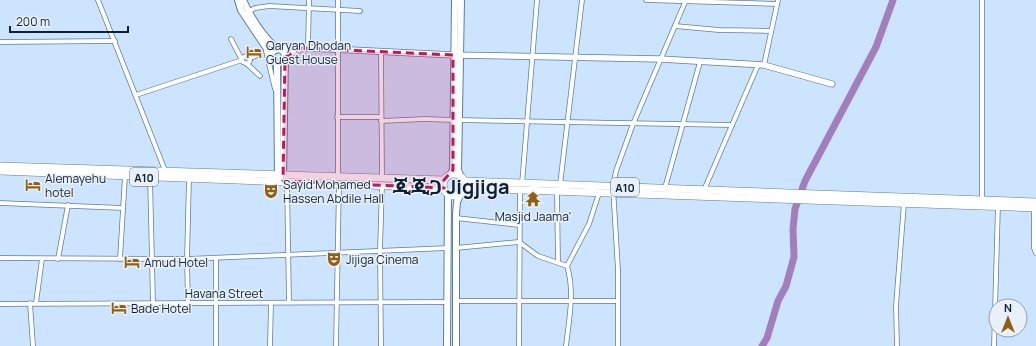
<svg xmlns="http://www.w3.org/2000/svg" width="1036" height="346" font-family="Manrope,'Noto Sans Ethiopic',sans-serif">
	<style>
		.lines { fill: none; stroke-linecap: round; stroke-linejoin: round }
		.river { stroke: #a37ebd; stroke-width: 7 }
		.minor-casing { stroke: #597da4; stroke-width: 5.5 }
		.tertiary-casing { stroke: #597da4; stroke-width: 7 }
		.secondary-casing { stroke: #597da4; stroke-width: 8 }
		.trunk-casing { stroke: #597da4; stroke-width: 8 }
		.minor { stroke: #fff; stroke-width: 4 }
		.tertiary { stroke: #fff; stroke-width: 5.5 }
		.secondary { stroke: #fff; stroke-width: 6 }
		.trunk { stroke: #fff; stroke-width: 7 }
		.marked { fill: #c2185b; fill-opacity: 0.2; stroke: #c2185b; stroke-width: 3; stroke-dasharray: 8 5; stroke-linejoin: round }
		.labels { text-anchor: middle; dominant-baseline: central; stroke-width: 3; stroke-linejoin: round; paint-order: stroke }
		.shield { fill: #e8f0f9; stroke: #525e6c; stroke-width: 1 }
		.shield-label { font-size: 11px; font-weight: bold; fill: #112030 }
		.poi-label { font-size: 12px; fill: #112030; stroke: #e8f0f9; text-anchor: start }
		.street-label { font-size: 12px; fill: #112030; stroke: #e8f0f9 }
		.town-label { font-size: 20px; font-weight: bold; fill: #112030; stroke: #e8f0f9 }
	</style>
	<rect width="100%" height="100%" fill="#cde4ff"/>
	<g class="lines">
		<!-- river -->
		<path class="river" d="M762,346L767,338L778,301L786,286L794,257L793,229L795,209L805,181L876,47L893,0"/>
		<!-- minor casing -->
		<g class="minor-casing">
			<g id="minor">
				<path d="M98,0L166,173"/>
				<path d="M646,0L777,4"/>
				<path d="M248,12L255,8L269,6L360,11"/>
				<path d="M675,26L719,30L771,31"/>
				<path d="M231,39L243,62L247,64L250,61L248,55L242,58"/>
				<path d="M0,42L115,41"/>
				<path d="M308,48L309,0"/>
				<path d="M266,51L275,89"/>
				<path d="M381,51L382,179"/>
				<path d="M250,58L258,55"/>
				<path d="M247,64L260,76"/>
				<path d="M764,65L778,0"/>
				<path d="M136,95L242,60"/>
				<path d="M337,117H380"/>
				<path d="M458,120L732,125"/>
				<path d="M381,121L425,119L453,120"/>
				<path d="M150,177L153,303"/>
				<path d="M338,177V0"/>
				<path d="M287,182L289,302"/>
				<path d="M522,184L537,0"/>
				<path d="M560,185L582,0"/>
				<path d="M665,188L700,62"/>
				<path d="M704,190L758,65"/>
				<path d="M557,191L558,262"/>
				<path d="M982,200V0"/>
				<path d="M0,203L123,208"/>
				<path d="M1034,208V248L1036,253"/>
				<path d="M456,218L519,225"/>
				<path d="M456,248L519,242L538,256L567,266C575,292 569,319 566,346"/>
				<path d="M0,258L187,259L448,248"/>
				<path d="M58,259L68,205"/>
				<path d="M120,259L125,176"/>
				<path d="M567,266L589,224L599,193"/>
				<path d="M457,301H617"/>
				<path d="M30,303L33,346"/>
				<path d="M36,303L42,259"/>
				<path d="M188,303L187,259L189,178"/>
				<path d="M0,304L448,302"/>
				<path d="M216,346V258"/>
				<path d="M270,346L271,303"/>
				<path d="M336,346L339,183"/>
				<path d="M381,346L380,250L382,185"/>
				<path d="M519,346L520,190"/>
				<path d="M618,346V270L613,187L616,171L633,124L686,0"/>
				<path d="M897,346L896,306L904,203"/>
				<path d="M994,346L998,205"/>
			</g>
		</g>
		<!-- tertiary casing -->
		<g class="tertiary-casing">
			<g id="tertiary">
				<path d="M279,49L290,47L453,55L660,59L764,65L832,84"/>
				<path d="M285,57L302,48"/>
			</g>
		</g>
		<!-- secondary casing -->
		<g class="secondary-casing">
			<g id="secondary">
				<path d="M238,0L241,10L271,55"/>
				<path d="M243,0C251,18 262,35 277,49"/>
				<path d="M461,0L458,170L461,177"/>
				<path d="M277,63L278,178"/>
				<path d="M450,175L453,170L455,0"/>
				<path d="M283,178L285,55L283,51L279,49L273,51L271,55L273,62L279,63L284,61"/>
				<path d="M447,346L448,194"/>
				<path d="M456,346V214L457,202L461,193"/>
			</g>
		</g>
		<!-- trunk casing -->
		<g class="trunk-casing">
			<g id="trunk">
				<path d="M0,166L444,180"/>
				<path d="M0,171L444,188"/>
				<circle cx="454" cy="185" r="11"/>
				<path d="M464,181L1036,202"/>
				<path d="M464,188L1036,208"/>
			</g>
		</g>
		<!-- minor -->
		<use href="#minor" class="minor"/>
		<!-- tertiary -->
		<use href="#tertiary" class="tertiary"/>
		<!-- secondary -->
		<use href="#secondary" class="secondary"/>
		<!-- trunk -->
		<use href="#trunk" class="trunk"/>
	</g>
	<!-- marked area -->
	<path class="marked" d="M302,48L453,55V170L444,180V188L283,181L285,57Z"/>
	<!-- icons -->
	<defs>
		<g id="hotel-bare" transform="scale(1.2)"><path d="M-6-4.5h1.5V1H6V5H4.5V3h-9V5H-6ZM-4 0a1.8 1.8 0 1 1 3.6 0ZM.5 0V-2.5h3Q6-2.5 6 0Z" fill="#925f10" stroke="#e8f0f9" stroke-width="2.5" paint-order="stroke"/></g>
		<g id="theatre-bare" transform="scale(1.2)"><path d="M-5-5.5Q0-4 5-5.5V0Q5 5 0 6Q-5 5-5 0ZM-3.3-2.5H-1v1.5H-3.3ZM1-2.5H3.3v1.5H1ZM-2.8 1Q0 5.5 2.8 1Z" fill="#925f10" stroke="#e8f0f9" stroke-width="2.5" paint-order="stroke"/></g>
		<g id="temple-bare" transform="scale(1.2)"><path d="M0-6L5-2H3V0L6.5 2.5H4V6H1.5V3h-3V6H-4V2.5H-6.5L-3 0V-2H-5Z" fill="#925f10" stroke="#e8f0f9" stroke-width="2.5" paint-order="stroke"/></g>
	</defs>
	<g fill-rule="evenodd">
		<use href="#hotel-bare" x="254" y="52"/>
		<use href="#hotel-bare" x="33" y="185"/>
		<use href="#theatre-bare" x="271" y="191"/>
		<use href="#temple-bare" x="533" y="199"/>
		<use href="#theatre-bare" x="334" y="259"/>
		<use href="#hotel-bare" x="132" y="262"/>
		<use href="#hotel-bare" x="119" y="308"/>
	</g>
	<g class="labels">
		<!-- shield labels -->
		<g class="shield">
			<rect x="130" y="168" width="28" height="18" rx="3"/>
			<rect x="611" y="178" width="28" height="18" rx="3"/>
		</g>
		<g class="shield-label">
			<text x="144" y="177">A10</text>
			<text x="625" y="187">A10</text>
		</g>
		<!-- poi labels -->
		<g class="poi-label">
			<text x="266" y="45">Qaryan Dhodan<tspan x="266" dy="14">Guest House</tspan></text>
			<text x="45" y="178">Alemayehu<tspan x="45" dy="14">hotel</tspan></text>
			<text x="283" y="184">Sayid Mohamed<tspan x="283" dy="14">Hassen Abdile Hall</tspan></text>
			<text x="533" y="216" text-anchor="middle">Masjid Jaama'</text>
			<text x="346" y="259">Jijiga Cinema</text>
			<text x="144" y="262">Amud Hotel</text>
			<text x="131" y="308">Bade Hotel</text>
		</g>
		<!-- street labels -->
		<g class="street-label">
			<text x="224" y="293">Havana Street</text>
		</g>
		<!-- town labels -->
		<g class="town-label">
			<text x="451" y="186">ጂጂጋ Jigjiga</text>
		</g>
	</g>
	<!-- north arrow -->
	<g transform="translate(1008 318)"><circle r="19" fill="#e8f0f9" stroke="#929da9"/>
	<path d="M0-3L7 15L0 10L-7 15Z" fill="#925f10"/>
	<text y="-6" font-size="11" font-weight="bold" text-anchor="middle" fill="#112030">N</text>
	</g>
	<!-- scale -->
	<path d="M10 26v6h118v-6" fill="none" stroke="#112030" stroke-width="2"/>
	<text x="16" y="26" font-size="12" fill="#112030" stroke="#e8f0f9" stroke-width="3" paint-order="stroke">200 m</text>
</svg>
